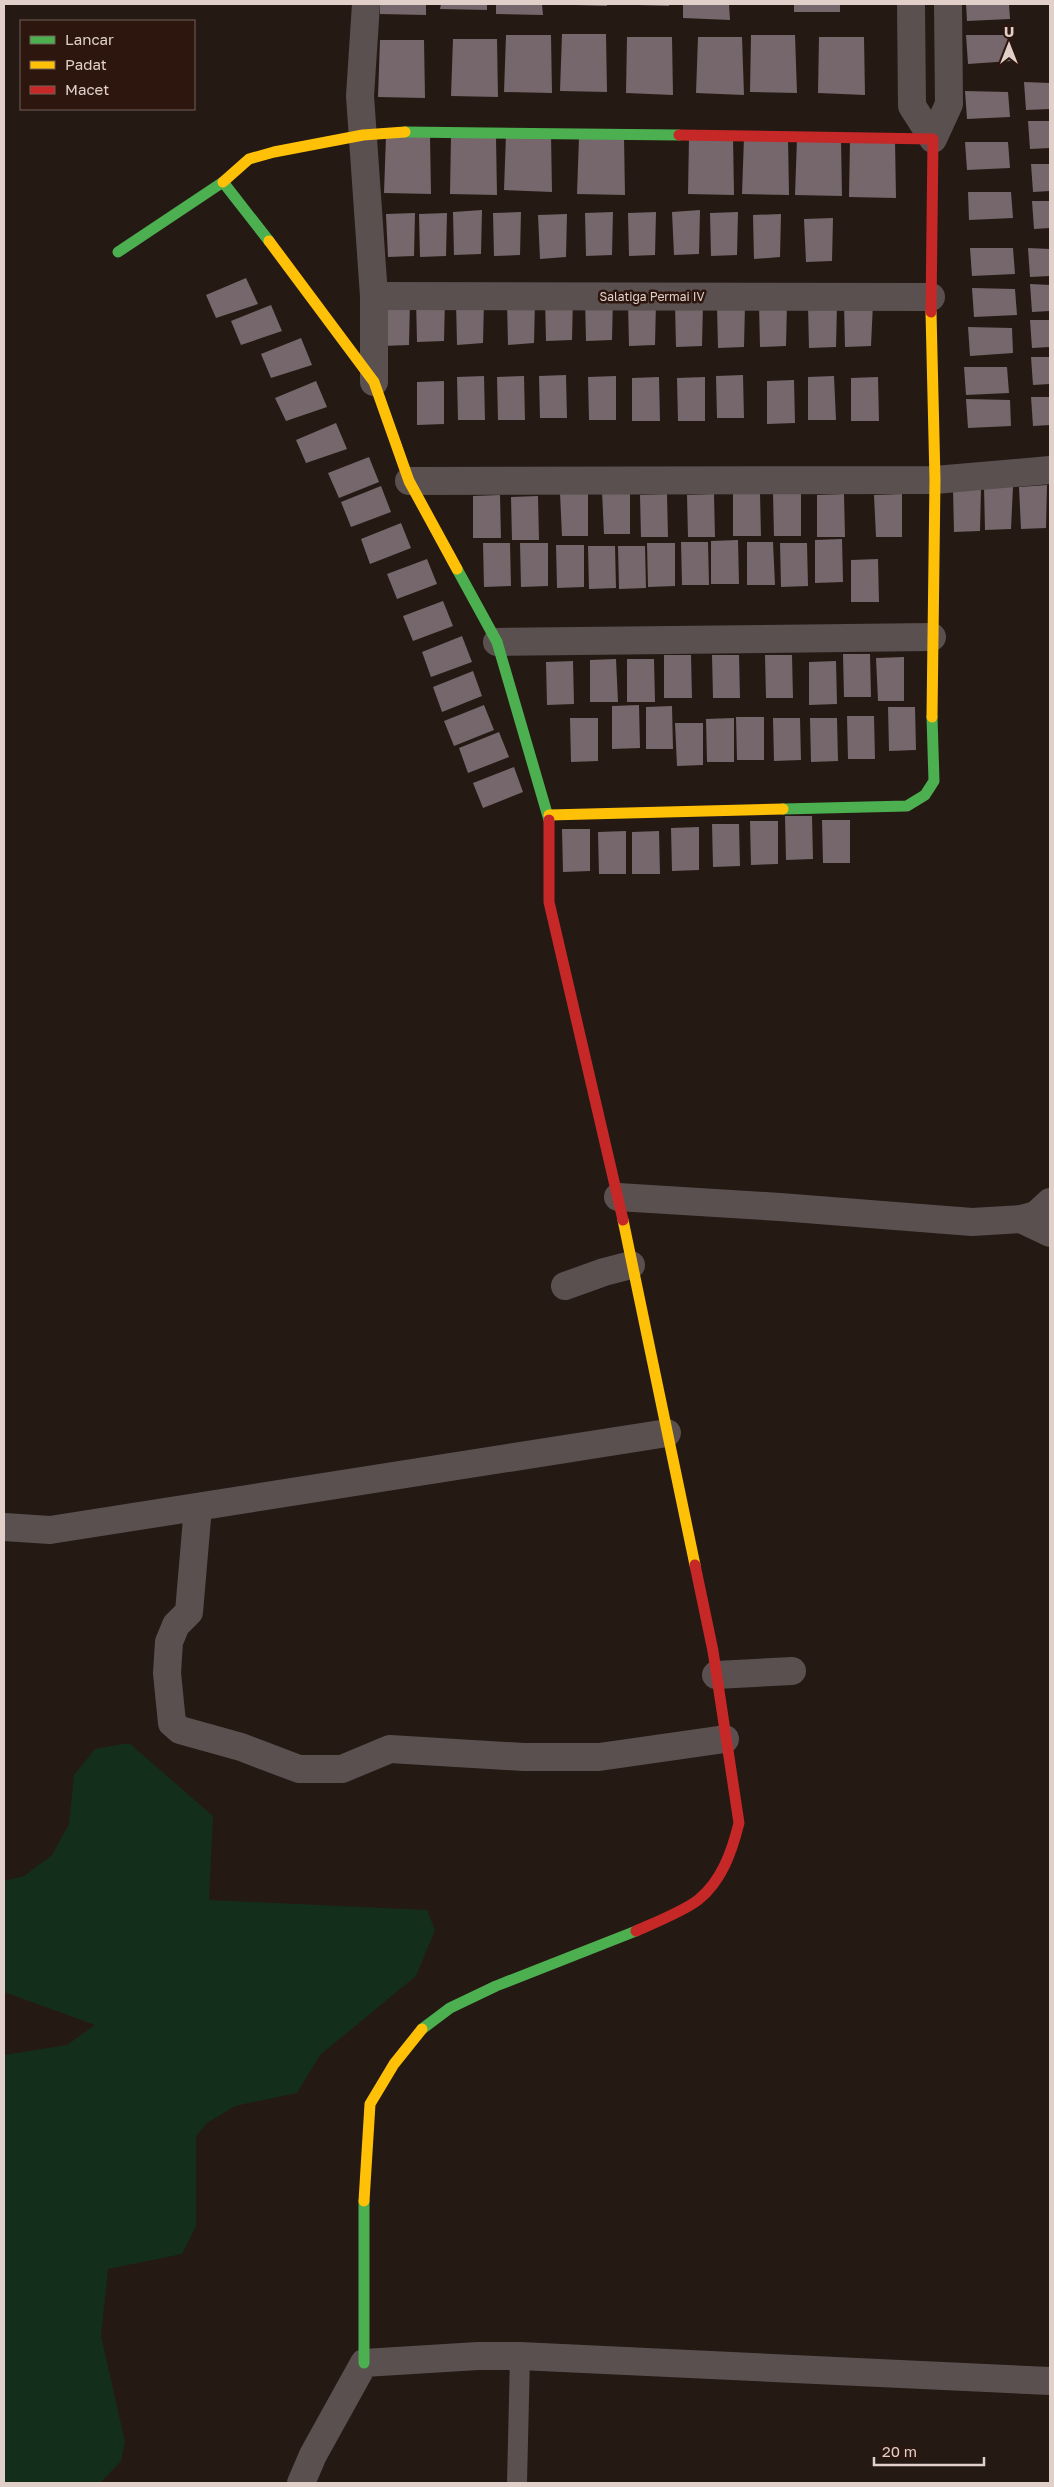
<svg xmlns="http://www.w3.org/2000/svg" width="1054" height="2487" font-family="'Golos Text',sans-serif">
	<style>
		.green { fill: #142e1c }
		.building { fill: #75676b }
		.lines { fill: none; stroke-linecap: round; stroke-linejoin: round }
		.lane { stroke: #5a5050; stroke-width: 20 }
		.street { stroke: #5a5050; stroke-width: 28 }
		.fast { stroke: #4caf50; stroke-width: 11 }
		.slow { stroke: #ffc107; stroke-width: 11 }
		.jam { stroke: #c62828; stroke-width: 11 }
		.labels { text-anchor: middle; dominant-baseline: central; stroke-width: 5; stroke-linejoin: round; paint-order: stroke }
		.street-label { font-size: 12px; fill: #e1d0ca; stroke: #2c160d }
	</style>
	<rect width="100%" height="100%" fill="#251914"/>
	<!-- green -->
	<path class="green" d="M129,1743L213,1816L209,1900L427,1910L435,1930L416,1976L320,2055L297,2093L235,2106L207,2123L196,2136V2226L182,2254L108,2269L101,2336L125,2442L121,2461L100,2483H4V2055L67,2045L95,2025L4,1992V1881L24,1876L52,1855L69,1824L74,1775L95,1749Z"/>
	<!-- building -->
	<g class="building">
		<path d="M380,4H426V15L380,14Z"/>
		<path d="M441,4H487V10L440,9Z"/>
		<path d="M496,4H542L543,15L496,14Z"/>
		<path d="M575,4H607V6L575,5Z"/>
		<path d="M637,4H669V6L637,5Z"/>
		<path d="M683,4H729L730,20L683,18Z"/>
		<rect x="794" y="4" width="46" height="8"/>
		<path d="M966,4H1009L1010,19L967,21Z"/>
		<path d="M562,34H606L607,92L560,91Z"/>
		<path d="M506,35H551L552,93L504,92Z"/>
		<path d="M751,35H795L797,93L750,92Z"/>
		<path d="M966,35H1010L1011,61L968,64Z"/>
		<path d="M627,37H672L673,95L626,93Z"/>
		<path d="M698,37H742L744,95L696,93Z"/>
		<path d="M819,37H864L865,95L818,93Z"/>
		<path d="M453,39H497L498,97L451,96Z"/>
		<path d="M380,40H424L425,98L378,97Z"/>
		<path d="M1024,82L1050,83V109L1026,110Z"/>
		<path d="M965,91L1008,92L1010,117L967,119Z"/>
		<path d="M1028,121H1050V148L1030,149Z"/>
		<path d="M506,134H551L552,192L504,190Z"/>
		<path d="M386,136H430L431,194L384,193Z"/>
		<path d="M451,137H496L497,195L450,194Z"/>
		<path d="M579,137H624L625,195L577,194Z"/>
		<path d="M689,137H733L734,195L688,194Z"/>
		<path d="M744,137H788L789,195L742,194Z"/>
		<path d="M797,139H841L842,196L795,195Z"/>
		<path d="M850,140H895L896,198L849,197Z"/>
		<path d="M965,142H1008L1010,168L967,170Z"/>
		<path d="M1031,164H1050V191L1033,192Z"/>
		<path d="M968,192H1011L1013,218L969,220Z"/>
		<path d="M1032,201H1050V228L1034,229Z"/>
		<path d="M482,210L481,254L454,255L453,212Z"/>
		<path d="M700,210L699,254L674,255L672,212Z"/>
		<path d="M521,212L520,255L494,256L493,213Z"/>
		<path d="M613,212L612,255L586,256L585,213Z"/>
		<path d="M656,212L655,255L629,256L628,213Z"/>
		<path d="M738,212L737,255L711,256L710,213Z"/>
		<path d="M415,213L414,256L388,257L386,214Z"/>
		<path d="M447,213L446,256L420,257L419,214Z"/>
		<path d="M567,214L566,257L540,259L538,215Z"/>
		<path d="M781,214L780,257L754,259L753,215Z"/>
		<path d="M833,218L832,261L806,262L804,219Z"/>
		<path d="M970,248H1013L1015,274L972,276Z"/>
		<path d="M1028,248L1050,249V276L1030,277Z"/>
		<path d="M246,278L258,304L216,318L206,295Z"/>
		<path d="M1030,284L1050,285V311L1032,312Z"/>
		<path d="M972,288L1015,289L1017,315L974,317Z"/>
		<path d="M573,297L572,340L546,341L545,298Z"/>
		<path d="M613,297L612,340L586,341L585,298Z"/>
		<path d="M445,298L444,341L417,342L416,299Z"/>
		<path d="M484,301L483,343L457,345L456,302Z"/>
		<path d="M535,301L534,343L508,345L507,302Z"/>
		<path d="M410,302L409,345L383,346L381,303Z"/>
		<path d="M656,302L655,345L629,346L628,303Z"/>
		<path d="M703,303L702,346L676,347L675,304Z"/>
		<path d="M787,303L786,346L760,347L759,304Z"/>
		<path d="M873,303L871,346L845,347L844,304Z"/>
		<path d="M745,304L744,347L718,348L717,306Z"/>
		<path d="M837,304L836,347L809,348L808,306Z"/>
		<path d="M271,305L282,331L241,345L231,321Z"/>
		<path d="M1030,320H1050V347L1032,348Z"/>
		<path d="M968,327L1012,328L1013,353L970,356Z"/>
		<path d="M301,338L312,365L271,378L261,354Z"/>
		<path d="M1031,357H1050V384L1033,385Z"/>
		<path d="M964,367H1007L1009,393L966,395Z"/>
		<path d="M566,375L567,418H540L539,376Z"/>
		<path d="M743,375L744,418H717L716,376Z"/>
		<path d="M484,376L485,420H458L457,377Z"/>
		<path d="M524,376L525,420H498L497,377Z"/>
		<path d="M616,376V420H589L588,377Z"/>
		<path d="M834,376L836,420H808V377Z"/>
		<path d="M659,377L660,421H632V378Z"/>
		<path d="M705,377V421H678L677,378Z"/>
		<path d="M878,377L879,421H851V378Z"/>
		<path d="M794,380L795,423L767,424V381Z"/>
		<path d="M316,381L327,407L286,421L275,398Z"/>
		<path d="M444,381V424L417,425V382Z"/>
		<path d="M1031,397H1050V425L1033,426Z"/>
		<path d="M966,399L1010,400L1011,426L968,428Z"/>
		<path d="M336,423L347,449L306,463L296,440Z"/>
		<path d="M369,457L379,482L339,498L328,473Z"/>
		<path d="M1047,485L1046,528L1021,529L1019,487Z"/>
		<path d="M381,486L391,512L351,527L341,502Z"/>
		<path d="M1013,486L1011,529L985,530L984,487Z"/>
		<path d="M981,488L980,531L954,532L953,489Z"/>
		<path d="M630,490V534H604L602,491Z"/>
		<path d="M560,493H588V536H562Z"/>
		<path d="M733,493H760L761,536H733Z"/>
		<path d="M773,493H801V536H774Z"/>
		<path d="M667,494L668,537H641L640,495Z"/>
		<path d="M714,494L715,537H688L687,495Z"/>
		<path d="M844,494L845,537H817V495Z"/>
		<path d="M902,494V537H876L874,495Z"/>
		<path d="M500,495L501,538H473V496Z"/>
		<path d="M538,496L539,540H512L511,497Z"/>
		<path d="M401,523L411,548L370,564L361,539Z"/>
		<path d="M842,539L843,582L815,583V540Z"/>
		<path d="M738,540L739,584H711V541Z"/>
		<path d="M681,542H708L709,585H682Z"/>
		<path d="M747,542H773L775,585H747Z"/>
		<path d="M483,543H510L511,586L484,587Z"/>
		<path d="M520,543H548V586L521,587Z"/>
		<path d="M647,543H675V586L648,587Z"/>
		<path d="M780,543H807L808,586L781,587Z"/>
		<path d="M556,545H584V587L557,588Z"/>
		<path d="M588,546H615L616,588L589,589Z"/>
		<path d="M618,546H645L646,588L619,589Z"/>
		<path d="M427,559L437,584L397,599L387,574Z"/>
		<path d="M878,559L879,602H851V560Z"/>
		<path d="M443,601L453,626L413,641L403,616Z"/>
		<path d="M462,636L472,662L431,677L422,652Z"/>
		<path d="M843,654H870L871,697H844Z"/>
		<path d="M664,655H691L692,698H664Z"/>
		<path d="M712,655H739L740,698H713Z"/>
		<path d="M765,655H792L793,698H766Z"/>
		<path d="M904,657V701H878L876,658Z"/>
		<path d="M616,659L618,702H590V660Z"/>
		<path d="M627,659H654L655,702H627Z"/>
		<path d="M573,661L574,704L547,705L546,662Z"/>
		<path d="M836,661L837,704L809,705V662Z"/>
		<path d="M473,671L482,696L442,712L433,687Z"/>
		<path d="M484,705L494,730L454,746L444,721Z"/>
		<path d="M639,705L640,748L612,749V706Z"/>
		<path d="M672,706L673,749H646V707Z"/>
		<path d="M888,707H915L916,750L889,751Z"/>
		<path d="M847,716H874L875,759H848Z"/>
		<path d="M736,717H764V760H737Z"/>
		<path d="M570,718H598V761L571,762Z"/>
		<path d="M734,718V762H707L706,719Z"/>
		<path d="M773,718H800L801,760L774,761Z"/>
		<path d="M810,718H837L838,761L811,762Z"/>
		<path d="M675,723H703V765L677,766Z"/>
		<path d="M499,732L509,757L468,773L459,748Z"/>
		<path d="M514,767L523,792L483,808L473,783Z"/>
		<path d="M785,816H812L813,859L786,860Z"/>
		<path d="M822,820H850V863H823Z"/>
		<path d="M750,821H778V864L751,865Z"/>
		<path d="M712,824H739L740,866L713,867Z"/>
		<path d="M699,827V870L672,871L671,828Z"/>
		<path d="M562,829H590V871L563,872Z"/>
		<path d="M626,831V874H599L598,832Z"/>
		<path d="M659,831L660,874H632V832Z"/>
	</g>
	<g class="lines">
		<!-- lane -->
		<path class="lane" d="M517,2483L520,2356"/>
		<!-- street -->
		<g class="street">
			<path d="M366,4L360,96L374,296V382"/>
			<path d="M911,4L912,106L933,139L949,104L948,4"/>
			<path d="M374,296L931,297"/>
			<path d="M409,481L935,480L1050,470"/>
			<path d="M497,642L932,637"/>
			<path d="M618,1197L780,1207L972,1222L1021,1219L1036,1215L1050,1202"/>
			<path d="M1021,1219L1050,1233"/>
			<path d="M565,1286L604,1272L631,1265"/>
			<path d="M198,1507L189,1612L176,1625L169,1642L167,1673L172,1723L180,1730L241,1747L299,1769H342L390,1749L524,1757H599L725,1739"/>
			<path d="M4,1527L50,1530L667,1433"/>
			<path d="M716,1675L792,1671"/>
			<path d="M301,2483L313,2455L364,2363L478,2356H520L1050,2381"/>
		</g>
		<!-- fast -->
		<g class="fast">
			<path d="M405,132L679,135"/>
			<path d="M118,252L223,182L269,241"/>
			<path d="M457,569L497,642L549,820"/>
			<path d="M783,809L907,806L925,795L934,781L932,717"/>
			<path d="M422,2029L450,2008L496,1986L636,1931"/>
			<path d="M364,2363V2201"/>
		</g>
		<!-- slow -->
		<g class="slow">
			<path d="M223,182L249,159L274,152L363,135L405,132"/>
			<path d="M269,241L374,382L409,481L457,569"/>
			<path d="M931,312L935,480L932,717"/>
			<path d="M549,815L783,809"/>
			<path d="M623,1220L695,1565"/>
			<path d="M364,2201L370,2104L394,2064L422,2029"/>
		</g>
		<!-- jam -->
		<g class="jam">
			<path d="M679,135L933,139L931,312"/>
			<path d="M549,820V902L623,1220"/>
			<path d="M636,1931C654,1923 684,1911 698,1900C722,1881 732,1851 739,1823L713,1651L695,1565"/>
		</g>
	</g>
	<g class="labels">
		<!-- street labels -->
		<g class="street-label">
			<text x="652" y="296">Salatiga Permai IV</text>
		</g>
	</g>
	<!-- border -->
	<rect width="1054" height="2487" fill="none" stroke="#e1d0ca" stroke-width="10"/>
	<!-- legend -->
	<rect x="20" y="20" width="175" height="90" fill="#2c160d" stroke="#746059"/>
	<rect x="30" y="36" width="25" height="8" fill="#4caf50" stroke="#746059"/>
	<text x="65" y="45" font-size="15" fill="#e1d0ca">Lancar</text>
	<rect x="30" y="61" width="25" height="8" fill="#ffc107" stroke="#746059"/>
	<text x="65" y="70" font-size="15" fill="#e1d0ca">Padat</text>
	<rect x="30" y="86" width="25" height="8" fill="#c62828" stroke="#746059"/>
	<text x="65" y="95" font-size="15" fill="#e1d0ca">Macet</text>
	<!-- north arrow -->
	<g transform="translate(1009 45)" stroke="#2c160d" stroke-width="4" paint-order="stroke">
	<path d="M0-4L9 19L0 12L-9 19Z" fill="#e1d0ca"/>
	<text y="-8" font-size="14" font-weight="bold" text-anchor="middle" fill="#e1d0ca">U</text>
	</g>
	<!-- scale -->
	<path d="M874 2457v8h110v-8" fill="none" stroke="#e1d0ca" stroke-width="2.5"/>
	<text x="882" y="2457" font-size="15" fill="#e1d0ca" stroke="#2c160d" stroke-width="4" paint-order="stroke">20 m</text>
</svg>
